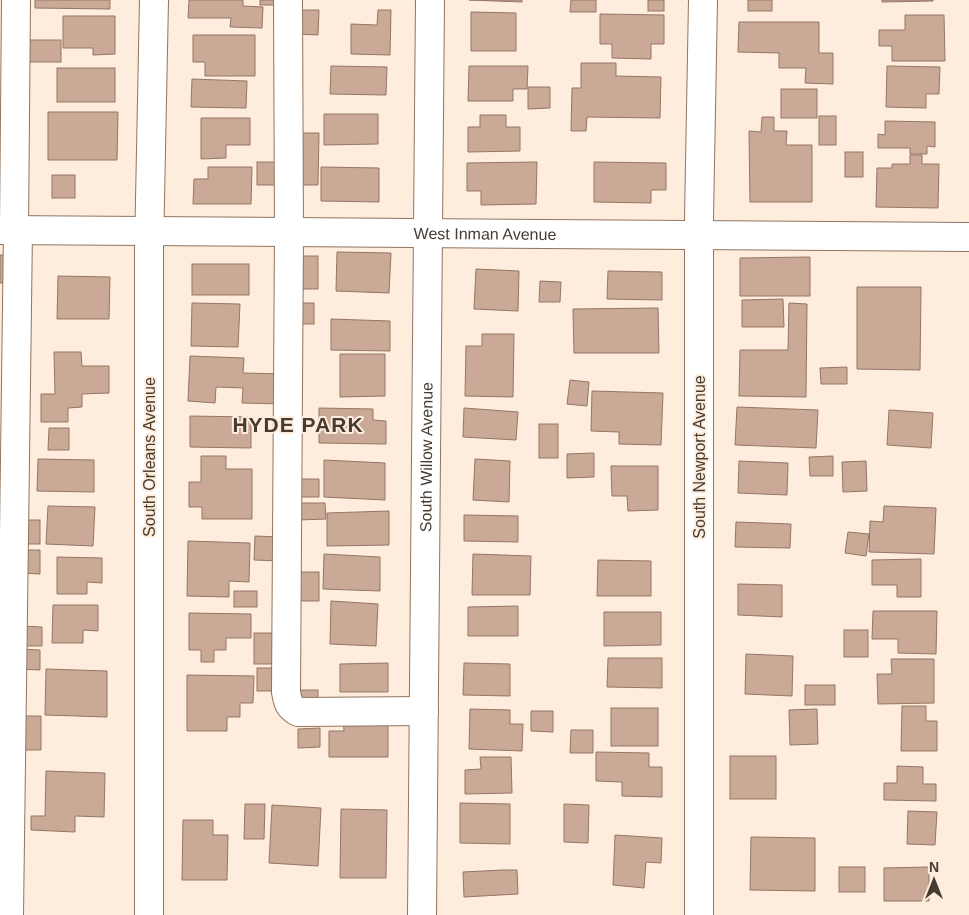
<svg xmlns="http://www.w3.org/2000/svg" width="969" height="915" font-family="Helvetica,sans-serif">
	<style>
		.building { fill: #caa996; stroke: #957664 }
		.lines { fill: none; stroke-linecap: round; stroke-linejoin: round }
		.minor-casing { stroke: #90755f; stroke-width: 30 }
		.minor { stroke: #fff; stroke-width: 28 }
		.labels { text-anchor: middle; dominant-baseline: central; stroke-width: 4; stroke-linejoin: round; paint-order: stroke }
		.street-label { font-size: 16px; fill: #463b31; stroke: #feecdd }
		.district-label { font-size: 21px; font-weight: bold; letter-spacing: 1px; fill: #463b31; stroke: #feecdd }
	</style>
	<rect width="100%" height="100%" fill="#feecdd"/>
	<!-- building -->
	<g class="building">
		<path d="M35,0H110V9L35,8Z"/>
		<path d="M189,0H243V6L263,7L262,28L230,27L231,18H188Z"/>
		<rect x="260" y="0" width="23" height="5"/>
		<path d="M469,0H522V2Z"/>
		<path d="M571,0H596V12H570Z"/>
		<rect x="648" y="0" width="16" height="11"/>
		<rect x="748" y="0" width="24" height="11"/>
		<path d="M882,0H933V1L882,2Z"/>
		<path d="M298,10H319L318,35L297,34Z"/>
		<path d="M378,10H391L390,55L351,54V24L377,25Z"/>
		<path d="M471,12L516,13V51H471Z"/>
		<path d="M600,14L664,15V44H651V59L612,58V44H600Z"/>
		<path d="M905,15H944L945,61H892V46H879V30H905Z"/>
		<path d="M63,16H115V54L93,55V48H63Z"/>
		<path d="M739,22H819V53H833V84L805,83L806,68H779V53L738,52Z"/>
		<path d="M193,35H255V76H205V62H193Z"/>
		<rect x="22" y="40" width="39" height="22"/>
		<path d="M581,63H616V76L661,77L660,118L587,117L586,131H571L572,88H581Z"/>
		<path d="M331,66L387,67L386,95L330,94Z"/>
		<path d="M469,66H528L527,89H513V101H468Z"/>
		<path d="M887,66L940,67L939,94H926V108L886,107Z"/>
		<rect x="57" y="68" width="58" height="34"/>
		<path d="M192,79L247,81L246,108L191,107Z"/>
		<path d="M528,87H550V108L528,109Z"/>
		<rect x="781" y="89" width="36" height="29"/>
		<path d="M48,112H118L117,160H48Z"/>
		<path d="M324,114H378V144L324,145Z"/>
		<path d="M480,115H506V127H520V151L468,152V127H480Z"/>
		<rect x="819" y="116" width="17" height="29"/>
		<path d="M762,117H774V131H787L786,145H812V202H750L749,131L761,132Z"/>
		<path d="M201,118H250V145H226V158L201,159Z"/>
		<path d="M885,121L935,122V147L927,146V154H910V148H878V134L885,135Z"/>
		<path d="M296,133H319L318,185H295Z"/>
		<rect x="845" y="152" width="18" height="25"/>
		<path d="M910,155H922V164H939L938,208L876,207L877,168H892V164H910Z"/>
		<rect x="257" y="162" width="24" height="23"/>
		<path d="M537,162L536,204L481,205V191H467V163Z"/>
		<path d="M594,162L666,163V190H651V203L594,202Z"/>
		<path d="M208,167H252L251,204H193L194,179H208Z"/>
		<path d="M321,167L379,168V202L321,201Z"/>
		<rect x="52" y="175" width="23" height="23"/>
		<path d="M337,252L391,253L389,293L336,291Z"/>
		<rect x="0" y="255" width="11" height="28"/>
		<rect x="295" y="256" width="23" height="33"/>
		<path d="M810,257V296H740V258Z"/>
		<rect x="192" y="264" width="57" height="31"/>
		<path d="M476,269L519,271L518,311L474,309Z"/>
		<path d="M608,271L662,272V300L607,299Z"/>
		<path d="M58,276L110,277L109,319H57Z"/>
		<path d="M540,281L561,282L560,302H539Z"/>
		<path d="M857,287H921L920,370L857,369Z"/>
		<path d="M783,299L784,327H742V300Z"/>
		<path d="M192,303L240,304L238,347L191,346Z"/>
		<rect x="296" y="303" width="18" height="21"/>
		<path d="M789,303L807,304L806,397L739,396L740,350H788Z"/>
		<path d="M658,308L659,353H574L573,309Z"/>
		<path d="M331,319L390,321V351L331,350Z"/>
		<path d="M482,334H514L513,397L465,396L466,346H482Z"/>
		<path d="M54,352H81L82,366H109V393L82,394V407L68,408V422H41V394H55Z"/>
		<path d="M340,354H385V396L340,397Z"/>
		<path d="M190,356L244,358L243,373L283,374V404L242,403L243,388L216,387L215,403L188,401Z"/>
		<path d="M847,367V384H821L820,368Z"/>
		<path d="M570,380L589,382L587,406L567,404Z"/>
		<path d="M592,391L663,393L661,445L619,444V432L591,431Z"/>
		<path d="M737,407L818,410L816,448L735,445Z"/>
		<path d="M319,408L373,409V420L386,421V444L319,443Z"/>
		<path d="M464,408L518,412L516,440L463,437Z"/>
		<path d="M889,410L933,413L931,448L887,445Z"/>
		<path d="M190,416L251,417V448L190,447Z"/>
		<rect x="539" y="424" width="19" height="34"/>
		<path d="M49,428H69V450H48Z"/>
		<path d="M594,453V477L567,478V454Z"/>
		<path d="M201,456H226V469H252V519H202V507H189V482H201Z"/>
		<path d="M833,456V476H810L809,457Z"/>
		<path d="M38,459L94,460V492L37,491Z"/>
		<path d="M475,459L510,461L509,502L473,500Z"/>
		<path d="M324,460L385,463V500L324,497Z"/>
		<path d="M739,461L788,463L787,495L738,493Z"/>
		<path d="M866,461L867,491L843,492L842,462Z"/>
		<path d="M611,466H658V510L628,511L627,496H612Z"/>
		<path d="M296,479H319V497H295Z"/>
		<path d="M297,503H325L326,519L298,520Z"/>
		<path d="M48,506L95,507L93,546L46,544Z"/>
		<path d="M884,506L936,508L934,554L869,552L870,521L883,522Z"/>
		<path d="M389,511V545L327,546V513Z"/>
		<path d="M464,515L518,516V542L464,541Z"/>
		<rect x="21" y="520" width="19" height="24"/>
		<path d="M736,522L791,524L790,548L735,547Z"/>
		<path d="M848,532L869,534L866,556L845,553Z"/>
		<path d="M255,536L281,537V561L254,560Z"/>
		<path d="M188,541L250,543L249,582L229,581V597L187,596Z"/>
		<path d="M21,550H40V574L21,573Z"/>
		<path d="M324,554L380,557V591L323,589Z"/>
		<path d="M473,554L531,556L530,595H472Z"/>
		<path d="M57,557L102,558V583L87,582V594H57Z"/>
		<path d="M921,559V597H897V585H872V560Z"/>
		<path d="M598,560L651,561V596H597Z"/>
		<rect x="295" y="572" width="24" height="29"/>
		<path d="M738,584L782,585V617L738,615Z"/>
		<rect x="234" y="591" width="23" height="16"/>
		<path d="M331,601L378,604L376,646L330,644Z"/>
		<path d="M53,605H98V631L83,630V643H52Z"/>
		<path d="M518,606V636H468V607Z"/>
		<path d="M873,611H937L936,654L898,653V639H872Z"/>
		<path d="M604,612H661V645L604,646Z"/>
		<path d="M189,613L251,614V638H226V650H214V662H201V650H189Z"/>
		<path d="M22,626L42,627V646H22Z"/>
		<rect x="844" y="630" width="24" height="27"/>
		<rect x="254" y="633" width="26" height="31"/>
		<path d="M17,649L40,650V670L16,669Z"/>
		<path d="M746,654L793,656L792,696L745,694Z"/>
		<path d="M608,658H662V688L607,687Z"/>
		<path d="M891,659H934V703L878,704L877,674H892Z"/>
		<path d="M388,663V692H340V664Z"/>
		<path d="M464,663L510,664V696L463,695Z"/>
		<rect x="257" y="668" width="23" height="23"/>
		<path d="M46,669L107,671V717L45,715Z"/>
		<path d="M187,675L254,676L253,703H240V717H227V731H187Z"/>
		<rect x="805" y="685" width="30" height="20"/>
		<rect x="294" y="690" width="24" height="18"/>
		<path d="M902,706H926V721H937V751H901Z"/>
		<rect x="611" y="708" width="47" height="38"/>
		<path d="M470,709L510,710V724H523L522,751L469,749Z"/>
		<path d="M817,709L818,744L790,745L789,710Z"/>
		<path d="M531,711H553V732L531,731Z"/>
		<path d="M15,716H41V750H14Z"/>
		<path d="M343,717H388V757H329V731H344Z"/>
		<path d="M320,728V747L298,748V729Z"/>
		<path d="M571,730H593V753H570Z"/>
		<path d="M596,752L649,753V767H662V797L622,796V782L596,781Z"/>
		<rect x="730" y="756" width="46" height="43"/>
		<path d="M480,757H511L512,793L465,794V770L481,769Z"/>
		<path d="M897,766L923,767V784H936V801L884,800V783H897Z"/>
		<path d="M46,771L105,773L104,817L75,816V832L31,830V816H45Z"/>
		<path d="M460,803L510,804V844L460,843Z"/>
		<path d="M245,804H265L264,839H244Z"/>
		<path d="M564,804L589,805L588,843L564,842Z"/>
		<path d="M272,805L321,808L318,866L269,863Z"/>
		<path d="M341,809L387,810L386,878H340Z"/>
		<path d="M908,811L937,812L935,845L907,844Z"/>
		<path d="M183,820H213V835H228L227,880H182Z"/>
		<path d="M615,835L662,838L661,863L646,862L644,888L613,885Z"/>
		<path d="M751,837L815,838V891L750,890Z"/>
		<rect x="839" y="867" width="26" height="25"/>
		<path d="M929,867V901H884V868Z"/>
		<path d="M503,870H517L518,894L464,897L463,872Z"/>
	</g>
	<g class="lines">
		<!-- minor casing -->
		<g class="minor-casing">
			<g id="minor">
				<path d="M288,0L289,232L286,692C288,702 288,706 298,712L424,711"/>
				<path id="s1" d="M0,230L969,237"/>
				<path d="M14,230L16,0"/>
				<path d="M9,915L18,230"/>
				<path d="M149,915V250L154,0"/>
				<path id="s2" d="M422,915L430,0"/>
				<path d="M699,915V218L703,0"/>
			</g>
		</g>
		<!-- minor -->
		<use href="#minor" class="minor"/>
	</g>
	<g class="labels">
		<!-- street labels -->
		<g class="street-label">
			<text stroke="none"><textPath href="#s1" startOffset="485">West Inman Avenue</textPath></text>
			<text transform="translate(149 457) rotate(-90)">South Orleans Avenue</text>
			<text transform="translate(699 457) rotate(-90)">South Newport Avenue</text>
			<text stroke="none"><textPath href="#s2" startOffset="458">South Willow Avenue</textPath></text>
		</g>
		<!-- district labels -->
		<g class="district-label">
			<text x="298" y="424">HYDE PARK</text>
		</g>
	</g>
	<!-- north arrow -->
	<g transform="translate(934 880)" stroke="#feecdd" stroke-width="4" paint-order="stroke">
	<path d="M0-4L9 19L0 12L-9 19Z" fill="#463b31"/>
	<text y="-8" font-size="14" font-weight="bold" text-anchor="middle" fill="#463b31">N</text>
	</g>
</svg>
